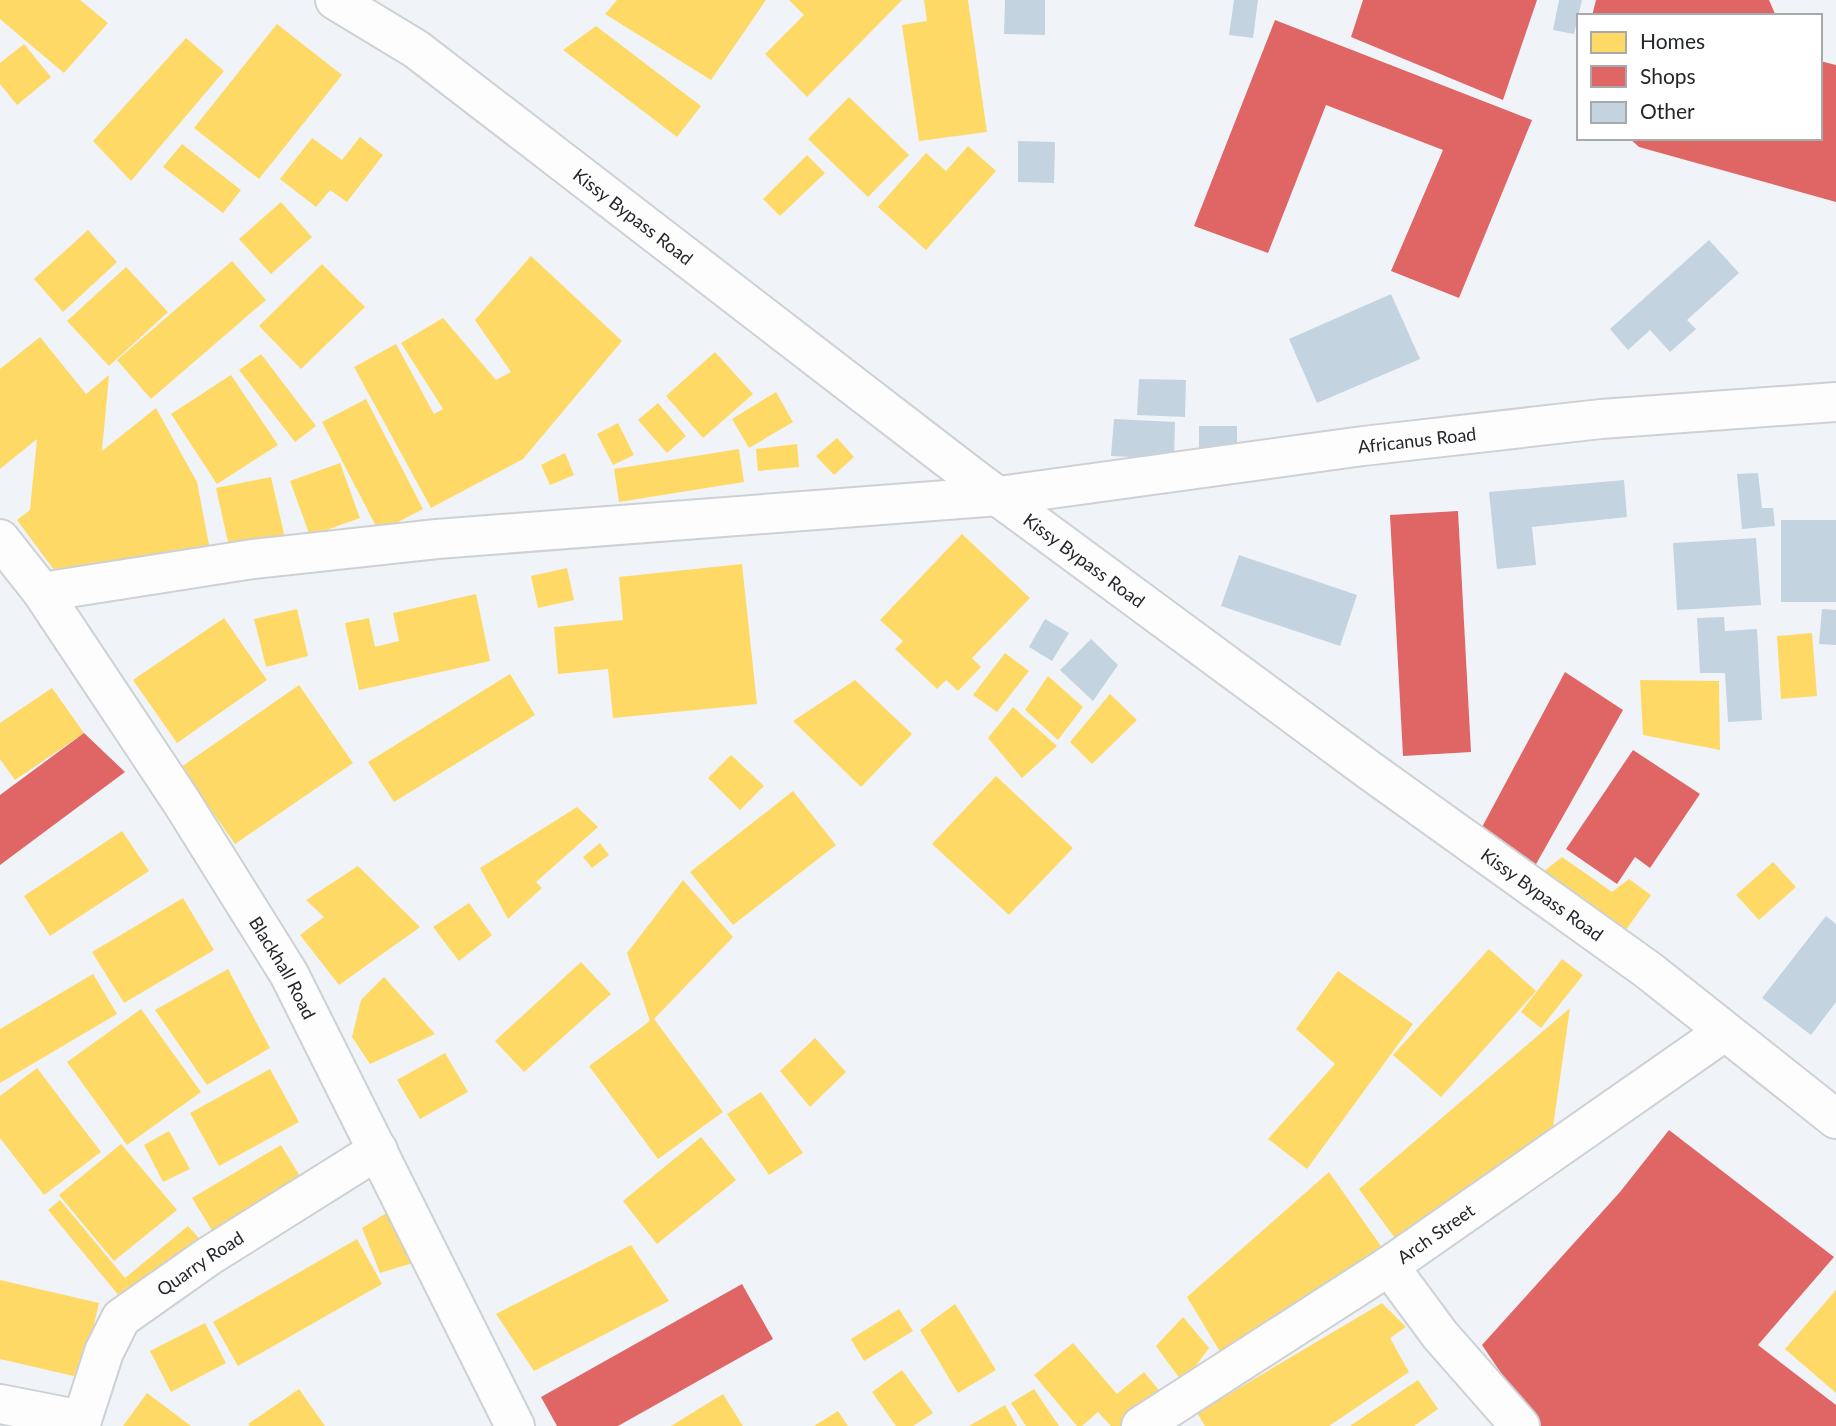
<svg xmlns="http://www.w3.org/2000/svg" width="1836" height="1426" font-family="Lato,sans-serif">
	<style>
		.homes { fill: #ffd966 }
		.shops { fill: #e06666 }
		.building { fill: #c3d3e0 }
		.lines { fill: none; stroke-linecap: round; stroke-linejoin: round }
		.street-casing { stroke: #ced1d4; stroke-width: 42 }
		.secondary-casing { stroke: #ced1d4; stroke-width: 42 }
		.street { stroke: #fdfdfe; stroke-width: 38 }
		.secondary { stroke: #fdfdfe; stroke-width: 38 }
		.labels { text-anchor: middle; dominant-baseline: central; stroke-width: 7; stroke-linejoin: round; paint-order: stroke }
		.street-label { font-size: 18px; fill: #24272a; stroke: #fff }
	</style>
	<rect width="100%" height="100%" fill="#f0f4f8"/>
	<!-- homes -->
	<g class="homes">
		<path d="M0,0H80L108,23L64,73L0,19Z"/>
		<path d="M617,0H766L711,80L605,14Z"/>
		<path d="M789,0H902L807,97L765,54L804,15Z"/>
		<path d="M924,0H968L987,132L919,141L902,25L927,21Z"/>
		<path d="M277,24L342,75L259,179L194,128Z"/>
		<path d="M596,26L701,106L677,137L563,50Z"/>
		<path d="M186,38L224,71L131,181L93,141Z"/>
		<path d="M24,44L51,77L17,105L0,84V63Z"/>
		<path d="M849,97L909,155L868,197L808,139Z"/>
		<path d="M360,137L383,155L347,202L330,190L316,207L280,179L312,138L342,160Z"/>
		<path d="M182,144L241,190L223,213L163,167Z"/>
		<path d="M968,146L996,171L926,250L878,207L926,153L946,171Z"/>
		<path d="M807,155L825,173L780,216L763,199Z"/>
		<path d="M281,202L312,237L271,274L239,239Z"/>
		<path d="M88,230L117,262L63,312L34,279Z"/>
		<path d="M531,256L622,341L523,459L431,508L354,367L396,344L434,414L443,409L401,343L443,318L496,380L511,372L475,320Z"/>
		<path d="M232,261L266,300L151,399L117,360Z"/>
		<path d="M322,264L365,307L301,369L259,326Z"/>
		<path d="M126,267L168,312L109,366L67,321Z"/>
		<path d="M40,337L86,394L109,375L102,451L156,408L197,482L209,545L60,578L17,520L30,510L37,439L0,469V369Z"/>
		<path d="M715,352L753,394L703,438L666,396Z"/>
		<path d="M261,354L316,426L295,442L239,370Z"/>
		<path d="M231,375L278,445L217,484L171,414Z"/>
		<path d="M776,392L793,422L749,448L732,419Z"/>
		<path d="M366,399L423,509L379,532L322,422Z"/>
		<path d="M658,403L686,436L667,453L638,420Z"/>
		<path d="M618,423L634,455L613,465L597,434Z"/>
		<path d="M837,438L854,457L834,475L816,456Z"/>
		<path d="M797,444L799,467L758,471L756,449Z"/>
		<path d="M739,449L744,482L619,502L614,469Z"/>
		<path d="M565,453L574,475L550,485L541,465Z"/>
		<path d="M340,463L360,518L310,536L290,481Z"/>
		<path d="M271,477L285,538L230,551L216,488Z"/>
		<path d="M962,534L1030,598L972,658L981,667L958,691L946,680L937,689L895,649L903,641L880,620Z"/>
		<path d="M742,564L757,704L613,718L608,669L558,674L554,627L623,620L619,577Z"/>
		<path d="M567,568L574,600L538,608L531,576Z"/>
		<path d="M476,594L490,661L359,690L345,623L369,618L375,647L399,641L393,613Z"/>
		<path d="M297,609L308,656L266,667L254,619Z"/>
		<path d="M224,618L267,680L177,743L133,680Z"/>
		<path d="M1812,633L1817,696L1781,699L1777,636Z"/>
		<path d="M1005,653L1029,671L997,712L973,695Z"/>
		<path d="M510,674L535,715L394,802L368,762Z"/>
		<path d="M1048,676L1083,707L1058,740L1025,710Z"/>
		<path d="M855,680L912,734L861,787L793,721Z"/>
		<path d="M1640,680L1719,681L1720,750L1643,735Z"/>
		<path d="M299,685L353,763L235,844L181,767Z"/>
		<path d="M52,688L84,733L15,780L0,759V723Z"/>
		<path d="M1110,694L1137,720L1092,764L1070,742Z"/>
		<path d="M1013,707L1057,746L1022,778L988,738Z"/>
		<path d="M731,755L764,786L740,810L708,778Z"/>
		<path d="M996,776L1073,848L1009,915L932,844Z"/>
		<path d="M793,791L836,845L733,925L690,872Z"/>
		<path d="M577,807L598,827L536,882L542,888L508,919L480,868Z"/>
		<path d="M122,831L149,871L50,936L24,896Z"/>
		<path d="M600,843L609,855L592,868L583,857Z"/>
		<path d="M1562,857L1612,892L1629,879L1651,895L1625,931L1543,872Z"/>
		<path d="M1773,862L1796,887L1759,920L1736,895Z"/>
		<path d="M358,866L420,927L339,985L300,935L324,917L306,900Z"/>
		<path d="M683,880L733,937L654,1019L723,1112L658,1159L589,1066L650,1021L627,953Z"/>
		<path d="M183,898L214,950L124,1003L92,952Z"/>
		<path d="M469,903L492,935L459,961L433,927Z"/>
		<path d="M1489,949L1536,991L1441,1097L1393,1055Z"/>
		<path d="M1562,959L1583,975L1541,1028L1521,1012Z"/>
		<path d="M581,962L611,994L524,1072L495,1041Z"/>
		<path d="M228,969L270,1048L207,1085L155,1010Z"/>
		<path d="M1338,971L1413,1024L1307,1169L1268,1139L1335,1064L1296,1029Z"/>
		<path d="M93,974L117,1014L0,1083V1029Z"/>
		<path d="M384,977L435,1034L370,1064L352,1037L361,1000Z"/>
		<path d="M1570,1008L1553,1127L1397,1241L1359,1189Z"/>
		<path d="M141,1009L201,1092L127,1145L67,1062Z"/>
		<path d="M815,1038L846,1072L810,1107L780,1071Z"/>
		<path d="M445,1053L468,1092L420,1119L397,1080Z"/>
		<path d="M37,1068L101,1152L44,1195L0,1138V1096Z"/>
		<path d="M270,1069L299,1122L219,1166L190,1113Z"/>
		<path d="M761,1092L803,1153L769,1175L727,1114Z"/>
		<path d="M169,1131L190,1169L163,1182L144,1145Z"/>
		<path d="M701,1137L736,1180L657,1244L623,1201Z"/>
		<path d="M121,1144L177,1210L114,1261L59,1195Z"/>
		<path d="M281,1145L306,1186L218,1240L192,1198Z"/>
		<path d="M1329,1172L1381,1246L1225,1360L1187,1297Z"/>
		<path d="M60,1200L125,1278L188,1226L208,1248L125,1303L48,1210Z"/>
		<path d="M396,1207L416,1262L380,1273L362,1228Z"/>
		<path d="M357,1239L382,1284L238,1366L213,1322Z"/>
		<path d="M631,1245L669,1301L534,1371L496,1314Z"/>
		<path d="M0,1280L99,1303L82,1378L0,1359Z"/>
		<path d="M1836,1290V1393L1785,1349Z"/>
		<path d="M1382,1303L1406,1327L1390,1338L1409,1372L1329,1426H1205L1197,1413Z"/>
		<path d="M955,1304L996,1370L958,1393L920,1330Z"/>
		<path d="M899,1309L913,1331L864,1361L851,1339Z"/>
		<path d="M1183,1317L1209,1348L1183,1383L1156,1346Z"/>
		<path d="M205,1323L226,1363L171,1392L150,1351Z"/>
		<path d="M1073,1343L1117,1394L1144,1372L1161,1393L1121,1426H1111L1098,1412L1082,1426H1077L1034,1375Z"/>
		<path d="M902,1370L933,1413L913,1426H896L872,1392Z"/>
		<path d="M1418,1380L1438,1409L1414,1426H1350Z"/>
		<path d="M299,1389L325,1426H250L248,1424Z"/>
		<path d="M1034,1389L1059,1426H1026L1011,1403Z"/>
		<path d="M147,1393L191,1426H123Z"/>
		<path d="M723,1394L743,1426H671Z"/>
		<path d="M1005,1405L1017,1426H969Z"/>
		<path d="M838,1411L848,1426H814Z"/>
	</g>
	<!-- shops -->
	<g class="shops">
		<path d="M1363,0H1537L1503,100L1351,37Z"/>
		<path d="M1596,0H1769L1776,16H1592Z"/>
		<path d="M1275,20L1532,120L1459,298L1391,271L1443,150L1326,105L1268,253L1194,226Z"/>
		<path d="M1820,61L1836,65V202L1639,147L1629,138H1820Z"/>
		<path d="M1458,511L1471,752L1403,756L1390,515Z"/>
		<path d="M1565,672L1623,710L1531,873L1481,829Z"/>
		<path d="M84,733L125,772L0,865V795Z"/>
		<path d="M1633,750L1700,794L1650,868L1635,857L1617,884L1566,849Z"/>
		<path d="M1669,1130L1834,1257L1758,1345L1836,1405V1426H1537L1482,1345L1620,1192Z"/>
		<path d="M742,1284L773,1339L618,1426H557L541,1397Z"/>
	</g>
	<!-- building -->
	<g class="building">
		<path d="M1005,0H1045V35L1004,34Z"/>
		<path d="M1234,0H1258L1253,38L1229,35Z"/>
		<path d="M1559,0H1582L1574,34L1553,30Z"/>
		<path d="M1018,141L1055,142L1054,183L1018,182Z"/>
		<path d="M1709,240L1739,273L1687,320L1696,329L1670,352L1650,330L1628,350L1610,329Z"/>
		<path d="M1391,294L1420,359L1317,403L1289,339Z"/>
		<path d="M1139,379L1186,380L1185,417L1137,415Z"/>
		<path d="M1114,419L1175,422L1174,459L1111,456Z"/>
		<rect x="1199" y="426" width="38" height="27"/>
		<path d="M1758,473L1762,508H1773L1775,526L1742,529L1737,474Z"/>
		<path d="M1624,480L1627,517L1532,527L1536,565L1497,569L1489,492Z"/>
		<rect x="1781" y="520" width="55" height="82"/>
		<path d="M1756,538L1761,605L1677,610L1673,543Z"/>
		<path d="M1239,555L1357,595L1340,646L1221,606Z"/>
		<path d="M1822,609L1836,610V645L1819,644Z"/>
		<path d="M1724,617L1725,631L1757,629L1762,720L1728,722L1725,673H1700L1697,618Z"/>
		<path d="M1045,619L1069,633L1052,661L1029,647Z"/>
		<path d="M1091,639L1118,665L1093,701L1060,670Z"/>
		<path d="M1826,916L1836,924V1002L1811,1035L1762,998Z"/>
	</g>
	<g class="lines">
		<!-- street casing -->
		<g class="street-casing">
			<g id="street">
				<path id="s1" d="M42,592L253,559L437,539L999,496L1363,446L1601,419L1836,402"/>
				<path d="M1389,1266L1440,1335L1520,1426"/>
				<path d="M0,1404L82,1420"/>
				<path id="s2" d="M80,1426L104,1352L121,1318L209,1256L378,1150"/>
				<path id="s3" d="M1141,1426L1389,1266L1724,1032"/>
			</g>
		</g>
		<!-- secondary casing -->
		<g class="secondary-casing">
			<g id="secondary">
				<path id="s4" d="M335,0L416,49L977,481L1369,770L1648,970L1836,1119"/>
				<path id="s5" d="M0,539L42,592L181,801L289,974L515,1426"/>
			</g>
		</g>
		<!-- street -->
		<use href="#street" class="street"/>
		<!-- secondary -->
		<use href="#secondary" class="secondary"/>
	</g>
	<g class="labels">
		<!-- street labels -->
		<g class="street-label">
			<text stroke="none"><textPath href="#s4" startOffset="369">Kissy Bypass Road</textPath></text>
			<text stroke="none"><textPath href="#s1" startOffset="1384">Africanus Road</textPath></text>
			<text stroke="none"><textPath href="#s4" startOffset="936">Kissy Bypass Road</textPath></text>
			<text stroke="none"><textPath href="#s4" startOffset="1503">Kissy Bypass Road</textPath></text>
			<text stroke="none"><textPath href="#s5" startOffset="514">Blackhall Road</textPath></text>
			<text stroke="none"><textPath href="#s3" startOffset="352">Arch Street</textPath></text>
			<text stroke="none"><textPath href="#s2" startOffset="212">Quarry Road</textPath></text>
		</g>
	</g>
	<!-- legend -->
	<rect x="1577" y="14" width="245" height="126" fill="#ffffff" stroke="#a7a9aa" stroke-width="2"/>
	<rect x="1591" y="32" width="35" height="21" fill="#ffd966" stroke="#a7a9aa" stroke-width="2"/>
	<text x="1640" y="49" font-size="21" fill="#24272a">Homes</text>
	<rect x="1591" y="66" width="35" height="21" fill="#e06666" stroke="#a7a9aa" stroke-width="2"/>
	<text x="1640" y="84" font-size="21" fill="#24272a">Shops</text>
	<rect x="1591" y="102" width="35" height="21" fill="#c3d3e0" stroke="#a7a9aa" stroke-width="2"/>
	<text x="1640" y="119" font-size="21" fill="#24272a">Other</text>
</svg>
